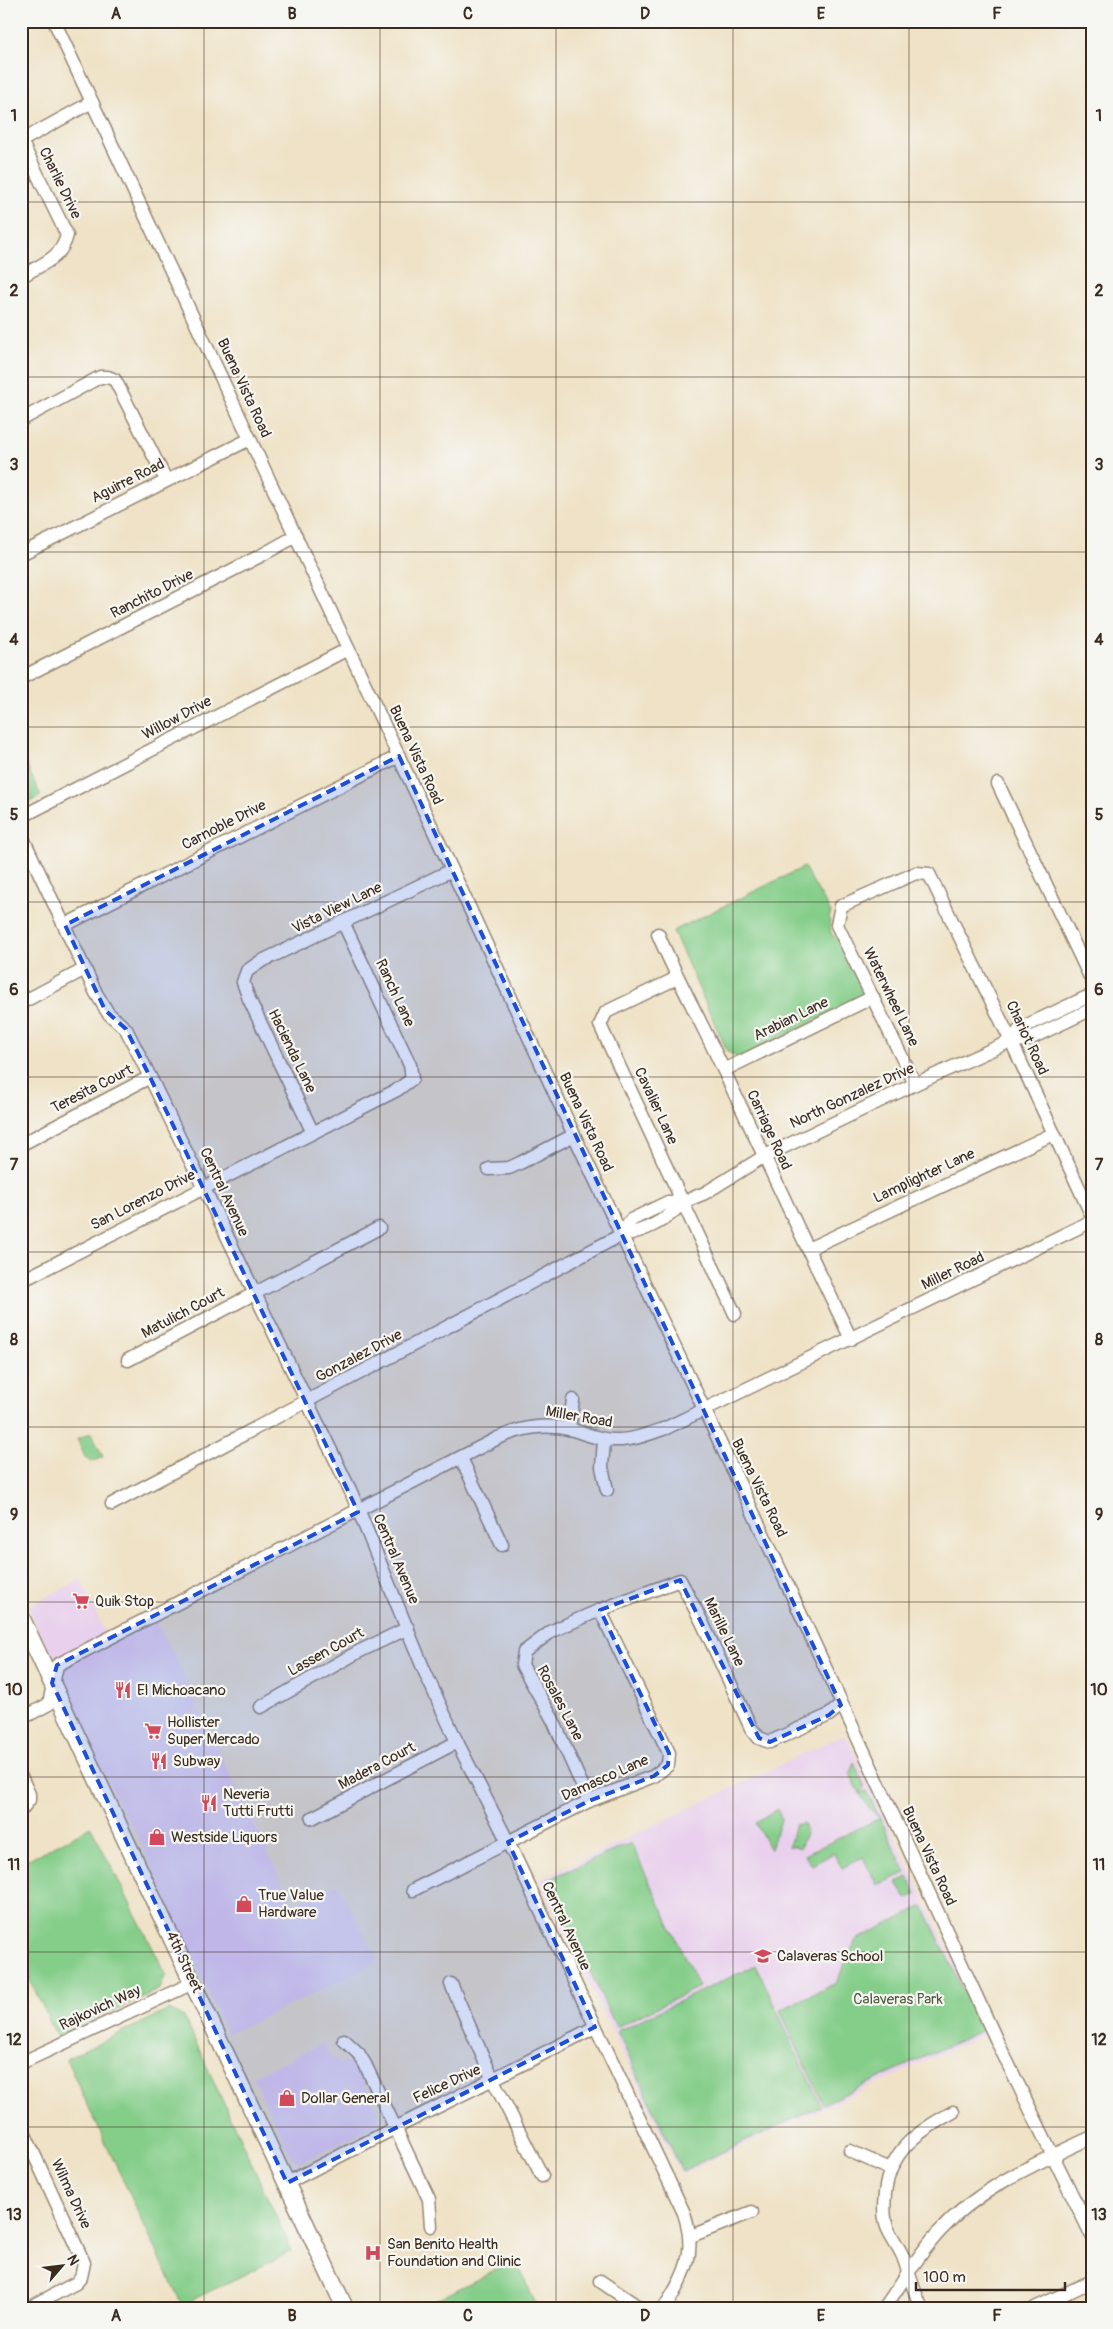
<svg xmlns="http://www.w3.org/2000/svg" width="1113" height="2329" font-family="Pangolin,sans-serif">
	<style>
		.built { fill: #e9d1ed }
		.green { fill: #85ce8a; stroke: #607c54 }
		.lines { fill: none; stroke-linecap: round; stroke-linejoin: round }
		.minor-casing { stroke: #958672; stroke-width: 15 }
		.major-casing { stroke: #958672; stroke-width: 19 }
		.minor { stroke: #fff; stroke-width: 12 }
		.major { stroke: #fff; stroke-width: 16 }
		.marked { fill: #1d4ed8; fill-opacity: 0.2; stroke: #1d4ed8; stroke-width: 4; stroke-dasharray: 10 6; stroke-linejoin: round }
		.grid { fill: none; stroke: #3b2a1e; stroke-width: 1; stroke-opacity: 0.55 }
		.labels { text-anchor: middle; dominant-baseline: central; stroke-width: 4.5; stroke-linejoin: round; paint-order: stroke }
		.street-label { font-size: 15px; fill: #3b2a1e; stroke: #f6f6f2 }
		.poi-label { font-size: 15px; fill: #3b2a1e; stroke: #f6f6f2; text-anchor: start }
		.park-label { font-size: 15px; fill: #515b3e; stroke: #f6f6f2 }
		.neatline { fill: none; stroke: #3b2a1e; stroke-width: 2 }
		.grid-label { font-size: 16px; text-anchor: middle; font-weight: bold; fill: #3b2a1e }
	</style>
	<rect width="100%" height="100%" fill="#f6f6f2"/>
	<filter id="ink" filterUnits="userSpaceOnUse"><feTurbulence type="fractalNoise" baseFrequency=".02" numOctaves="2"/><feDisplacementMap in="SourceGraphic" scale="10" xChannelSelector="R" yChannelSelector="G"/><feConvolveMatrix kernelMatrix="1 2 1 2 8 2 1 2 1" color-interpolation-filters="sRGB"/></filter>
	<filter id="wash" filterUnits="userSpaceOnUse"><feTurbulence type="fractalNoise" baseFrequency=".0096" numOctaves="4" result="noise"/><feDisplacementMap in="SourceGraphic" scale="20" xChannelSelector="R" yChannelSelector="G"/><feGaussianBlur stdDeviation="1.12" result="paint"/><feColorMatrix in="noise" values="0 0 0 0 0 0 0 0 0 0 0 0 0 0 0 0 0 1.4 0 .05"/><feComposite in="paint" operator="in"/></filter>
	<g filter="url(#wash)">
		<rect width="100%" height="100%" fill="#efe2c6"/>
		<!-- built -->
		<g class="built">
			<path d="M81,1579L106,1635L151,1612L178,1663L191,1694L293,1905L337,1884L378,1960L320,1991L227,2034L138,1836L120,1807L27,1607Z"/>
			<path d="M845,1734L988,2032L681,2174L539,1880Z"/>
			<path d="M323,2043L329,2056L338,2062L354,2063L380,2116L377,2124L302,2162L293,2160L253,2076Z"/>
		</g>
		<!-- green -->
		<g class="green">
			<path d="M21,754L41,796L21,806Z"/>
			<path d="M804,867L831,913L829,918L831,933L847,950L869,995L738,1058L727,1051L673,931Z"/>
			<path d="M91,1433L103,1457L92,1462L86,1459L77,1439Z"/>
			<path d="M854,1762L865,1787L860,1793L867,1791L879,1817C864,1805 858,1790 850,1773Z"/>
			<path d="M778,1809L781,1820L770,1850L756,1823Z"/>
			<path d="M880,1818L906,1873L877,1885L863,1857L842,1868L834,1853L812,1865L804,1855Z"/>
			<path d="M803,1823L806,1833L800,1848L795,1846L788,1848L795,1825Z"/>
			<path d="M91,1827L166,1974L160,1989L57,2037L21,1961V1863Z"/>
			<path d="M631,1843L699,1987L616,2027L547,1880Z"/>
			<path d="M908,1877L916,1894L906,1899L897,1882Z"/>
			<path d="M923,1906L982,2030L823,2104L780,2010L836,1983L856,1940Z"/>
			<path d="M756,1965L821,2106L682,2171L617,2031Z"/>
			<path d="M169,2010L184,2017L292,2251L182,2305L66,2059Z"/>
			<path d="M515,2260L538,2308H421Z"/>
		</g>
	</g>
	<g filter="url(#ink)">
		<g class="lines">
			<!-- minor casing -->
			<g class="minor-casing">
				<g id="minor">
					<path d="M54,21L452,870L574,1135L786,1582L996,2039L1092,2236"/>
					<path d="M21,141L67,235C61,260 40,264 21,277"/>
					<path d="M21,141L92,102"/>
					<path d="M21,420L100,377H108L115,380L166,480"/>
					<path d="M21,554L250,439"/>
					<path d="M21,678L260,556L296,536"/>
					<path d="M998,784L1092,981"/>
					<path d="M21,817L348,649"/>
					<path d="M21,834L96,993L108,1013L126,1029L150,1077L351,1492L424,1670L457,1742L508,1842L684,2213C697,2252 686,2275 664,2308"/>
					<path d="M65,925L399,756"/>
					<path d="M658,934C678,981 703,1025 724,1071C766,1160 808,1250 851,1339"/>
					<path d="M677,978L606,1012L600,1025L735,1314"/>
					<path d="M1092,998H1085L1021,1028L1011,1041L1027,1040L1092,1009"/>
					<path d="M21,1003L85,969"/>
					<path d="M724,1070L873,997"/>
					<path d="M915,1084L837,925L841,906L916,873L929,874L1011,1041L1092,1216"/>
					<path d="M313,1133L249,999L243,982L247,971L260,962L452,870"/>
					<path d="M22,1144L150,1077"/>
					<path d="M489,1169L509,1168L520,1163L574,1135"/>
					<path d="M683,1202L705,1193L763,1157L915,1084L1011,1041"/>
					<path d="M808,1249L1053,1134"/>
					<path d="M21,1281L397,1090L412,1079L410,1065L343,922"/>
					<path d="M128,1360L379,1228"/>
					<path d="M569,1429L573,1400"/>
					<path d="M604,1440L602,1467L607,1490"/>
					<path d="M461,1458L502,1545"/>
					<path d="M112,1504L621,1235C644,1232 668,1220 683,1202H668L631,1220L621,1235"/>
					<path d="M261,1707L358,1652L408,1628"/>
					<path d="M21,1719L49,1704L57,1665L498,1438C523,1427 546,1423 573,1430C586,1434 600,1440 614,1440C631,1441 649,1434 666,1428L1092,1221"/>
					<path d="M21,1777L29,1794V1800L21,1810"/>
					<path d="M589,1801L553,1720L522,1665L524,1652L552,1631L600,1610L680,1580L702,1622L751,1728L759,1738L770,1742L829,1715L841,1705"/>
					<path d="M312,1818L457,1742"/>
					<path d="M413,1890L589,1801L654,1776L668,1765L669,1753L600,1610"/>
					<path d="M451,1984L493,2080L542,2176"/>
					<path d="M344,2040L359,2054L365,2064L429,2199L431,2226"/>
					<path d="M21,2063L193,1983"/>
					<path d="M21,2126L84,2263L81,2277L76,2283L29,2308"/>
					<path d="M850,2151L890,2169"/>
					<path d="M287,2183C389,2130 493,2080 595,2027"/>
					<path d="M691,2236L752,2212"/>
					<path d="M600,2281L640,2308"/>
					<path d="M884,2308C903,2282 918,2254 940,2231C981,2186 1038,2163 1092,2137"/>
					<path d="M922,2308C913,2291 910,2274 903,2257C899,2247 891,2237 887,2227C883,2216 884,2204 885,2193C890,2149 918,2132 953,2112"/>
					<path d="M1035,2308L1092,2281"/>
				</g>
			</g>
			<!-- major casing -->
			<g class="major-casing">
				<path id="major" d="M21,1617L345,2308"/>
			</g>
			<!-- minor -->
			<use href="#minor" class="minor"/>
			<!-- major -->
			<use href="#major" class="major"/>
		</g>
	</g>
	<!-- marked area -->
	<path class="marked" d="M399,756L841,1705L829,1715L770,1742L759,1738L680,1580L600,1610L669,1753L668,1765L654,1776L589,1801L508,1842L595,2027L287,2183L52,1683L57,1665L358,1512L150,1077L126,1029L105,1010L65,925Z"/>
	<!-- grid -->
	<path class="grid" d="M204,21V2308M380,21V2308M556,21V2308M733,21V2308M909,21V2308M21,202H1092M21,377H1092M21,552H1092M21,727H1092M21,902H1092M21,1077H1092M21,1252H1092M21,1427H1092M21,1602H1092M21,1777H1092M21,1952H1092M21,2127H1092"/>
	<!-- icons -->
	<defs>
		<g id="supermarket-bare" transform="scale(1.35)"><path d="M-6-5.5h2.5l.6 2H6L4.5 2H-2.5L-4.4-4H-6ZM-1.5 3.2a1.3 1.3 0 1 0 .1 0ZM3 3.2a1.3 1.3 0 1 0 .1 0Z" fill="#d1495b" stroke="#f6f6f2" stroke-width="2.5" paint-order="stroke"/></g>
		<g id="restaurant-bare" transform="scale(1.35)"><path d="M-5-6h1v4h1v-4h1v4h1v-4h1v5L-1.5 .5V6h-2V.5L-5-1ZM5-6V6H3V1.5H1.5Q1.5-4 5-6Z" fill="#d1495b" stroke="#f6f6f2" stroke-width="2.5" paint-order="stroke"/></g>
		<g id="shop-bare" transform="scale(1.35)"><path d="M-5-2.5h2.3a2.7 3.5 0 0 1 5.4 0H5L5.5 6h-11ZM-1.5-2.5h3a1.5 2.3 0 0 0-3 0Z" fill="#d1495b" stroke="#f6f6f2" stroke-width="2.5" paint-order="stroke"/></g>
		<g id="school-bare" transform="scale(1.35)"><path d="M0-5L7-2L0 1L-7-2ZM-4 1L0 2.5L4 1V4Q0 6-4 4Z" fill="#d1495b" stroke="#f6f6f2" stroke-width="2.5" paint-order="stroke"/></g>
		<g id="hospital-bare" transform="scale(1.35)"><path d="M-5-5h3v3.5h4V-5h3V5h-3V1.5h-4V5h-3Z" fill="#d1495b" stroke="#f6f6f2" stroke-width="2.5" paint-order="stroke"/></g>
	</defs>
	<g fill-rule="evenodd">
		<use href="#supermarket-bare" x="81" y="1601"/>
		<use href="#restaurant-bare" x="123" y="1690"/>
		<use href="#supermarket-bare" x="153" y="1731"/>
		<use href="#restaurant-bare" x="159" y="1761"/>
		<use href="#restaurant-bare" x="209" y="1803"/>
		<use href="#shop-bare" x="157" y="1837"/>
		<use href="#shop-bare" x="244" y="1904"/>
		<use href="#school-bare" x="763" y="1956"/>
		<use href="#shop-bare" x="287" y="2098"/>
		<use href="#hospital-bare" x="373" y="2253"/>
	</g>
	<g class="labels">
		<!-- street labels -->
		<g class="street-label">
			<text transform="translate(60 183) rotate(64)">Charlie Drive</text>
			<text transform="translate(244 388) rotate(65)">Buena Vista Road</text>
			<text transform="translate(128 481) rotate(-27)">Aguirre Road</text>
			<text transform="translate(152 594) rotate(-27)">Ranchito Drive</text>
			<text transform="translate(177 718) rotate(-28)">Willow Drive</text>
			<text transform="translate(416 755) rotate(65)">Buena Vista Road</text>
			<text transform="translate(224 825) rotate(-27)">Carnoble Drive</text>
			<text transform="translate(337 908) rotate(-26)">Vista View Lane</text>
			<text transform="translate(395 993) rotate(65)">Ranch Lane</text>
			<text transform="translate(891 997) rotate(64)">Waterwheel Lane</text>
			<text transform="translate(791 1019) rotate(-26)">Arabian Lane</text>
			<text transform="translate(1027 1038) rotate(65)">Chariot Road</text>
			<text transform="translate(292 1051) rotate(64)">Hacienda Lane</text>
			<text transform="translate(92 1089) rotate(-27)">Teresita Court</text>
			<text transform="translate(852 1096) rotate(-25)">North Gonzalez Drive</text>
			<text transform="translate(656 1106) rotate(65)">Cavalier Lane</text>
			<text transform="translate(586 1122) rotate(65)">Buena Vista Road</text>
			<text transform="translate(769 1130) rotate(65)">Carriage Road</text>
			<text transform="translate(924 1176) rotate(-25)">Lamplighter Lane</text>
			<text transform="translate(224 1192) rotate(65)">Central Avenue</text>
			<text transform="translate(143 1200) rotate(-27)">San Lorenzo Drive</text>
			<text transform="translate(953 1271) rotate(-26)">Miller Road</text>
			<text transform="translate(183 1313) rotate(-28)">Matulich Court</text>
			<text transform="translate(359 1356) rotate(-28)">Gonzalez Drive</text>
			<text transform="translate(579 1417) rotate(10)">Miller Road</text>
			<text transform="translate(759 1488) rotate(64)">Buena Vista Road</text>
			<text transform="translate(396 1559) rotate(67)">Central Avenue</text>
			<text transform="translate(724 1632) rotate(64)">Marille Lane</text>
			<text transform="translate(326 1652) rotate(-29)">Lassen Court</text>
			<text transform="translate(560 1703) rotate(62)">Rosales Lane</text>
			<text transform="translate(377 1766) rotate(-28)">Madera Court</text>
			<text transform="translate(605 1778) rotate(-24)">Damasco Lane</text>
			<text transform="translate(929 1856) rotate(65)">Buena Vista Road</text>
			<text transform="translate(566 1926) rotate(65)">Central Avenue</text>
			<text transform="translate(184 1962) rotate(65)">4th Street</text>
			<text transform="translate(100 2008) rotate(-25)">Rajkovich Way</text>
			<text transform="translate(447 2084) rotate(-25)">Felice Drive</text>
			<text transform="translate(71 2194) rotate(65)">Wilma Drive</text>
		</g>
		<!-- poi labels -->
		<g class="poi-label">
			<text x="95" y="1601">Quik Stop</text>
			<text x="137" y="1690">El Michoacano</text>
			<text x="167" y="1722">Hollister<tspan x="167" dy="17">Super Mercado</tspan></text>
			<text x="173" y="1761">Subway</text>
			<text x="223" y="1794">Neveria<tspan x="223" dy="17">Tutti Frutti</tspan></text>
			<text x="171" y="1837">Westside Liquors</text>
			<text x="258" y="1895">True Value<tspan x="258" dy="17">Hardware</tspan></text>
			<text x="777" y="1956">Calaveras School</text>
			<text x="301" y="2098">Dollar General</text>
			<text x="387" y="2244">San Benito Health<tspan x="387" dy="17">Foundation and Clinic</tspan></text>
		</g>
		<!-- park labels -->
		<g class="park-label">
			<text x="898" y="1999">Calaveras Park</text>
		</g>
	</g>
	<!-- margin -->
	<rect width="1113" height="2329" fill="none" stroke="#f6f6f2" stroke-width="55"/>
	<!-- north arrow -->
	<g transform="translate(62 2266) rotate(62)" stroke="#f6f6f2" stroke-width="4" paint-order="stroke">
	<path d="M0-4L9 19L0 12L-9 19Z" fill="#3b2a1e"/>
	<text y="-8" font-size="14" font-weight="bold" text-anchor="middle" fill="#3b2a1e">N</text>
	</g>
	<!-- scale -->
	<path d="M916 2282v8h149v-8" fill="none" stroke="#3b2a1e" stroke-width="2.5"/>
	<text x="923" y="2282" font-size="15" fill="#3b2a1e" stroke="#f6f6f2" stroke-width="4" paint-order="stroke">100 m</text>
	<rect x="28" y="28" width="1058" height="2274" class="neatline"/>
	<g class="grid-label">
		<text x="116" y="19">A</text>
		<text x="292" y="19">B</text>
		<text x="468" y="19">C</text>
		<text x="645" y="19">D</text>
		<text x="821" y="19">E</text>
		<text x="997" y="19">F</text>
		<text x="14" y="121">1</text>
		<text x="1099" y="121">1</text>
		<text x="14" y="296">2</text>
		<text x="1099" y="296">2</text>
		<text x="14" y="470">3</text>
		<text x="1099" y="470">3</text>
		<text x="14" y="645">4</text>
		<text x="1099" y="645">4</text>
		<text x="14" y="820">5</text>
		<text x="1099" y="820">5</text>
		<text x="14" y="995">6</text>
		<text x="1099" y="995">6</text>
		<text x="14" y="1170">7</text>
		<text x="1099" y="1170">7</text>
		<text x="14" y="1345">8</text>
		<text x="1099" y="1345">8</text>
		<text x="14" y="1520">9</text>
		<text x="1099" y="1520">9</text>
		<text x="14" y="1695">10</text>
		<text x="1099" y="1695">10</text>
		<text x="14" y="1870">11</text>
		<text x="1099" y="1870">11</text>
		<text x="14" y="2045">12</text>
		<text x="1099" y="2045">12</text>
		<text x="14" y="2220">13</text>
		<text x="1099" y="2220">13</text>
		<text x="116" y="2321">A</text>
		<text x="292" y="2321">B</text>
		<text x="468" y="2321">C</text>
		<text x="645" y="2321">D</text>
		<text x="821" y="2321">E</text>
		<text x="997" y="2321">F</text>
	</g>
</svg>
